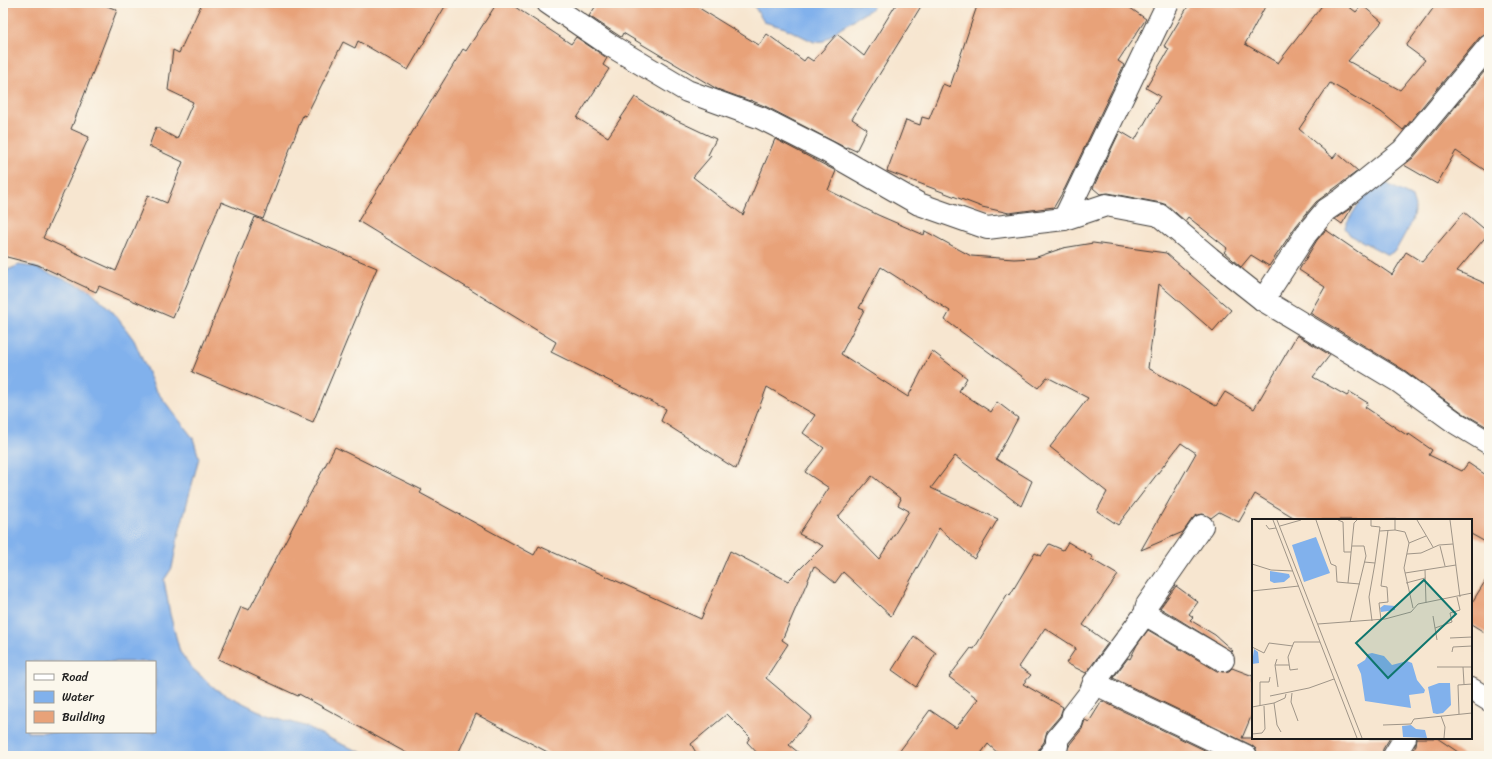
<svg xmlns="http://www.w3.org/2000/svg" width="1492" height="759" font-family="Sriracha,sans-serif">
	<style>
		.water { fill: #81b1ec; stroke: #4e6684; fill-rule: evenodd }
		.building { fill: #e8a279; fill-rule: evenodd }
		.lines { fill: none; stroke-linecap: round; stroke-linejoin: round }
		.minor-casing { stroke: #3d3a37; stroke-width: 24 }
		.tertiary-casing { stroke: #3d3a37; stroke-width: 24 }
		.minor { stroke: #fff; stroke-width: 22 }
		.tertiary { stroke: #fff; stroke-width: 22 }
		.inset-road { fill: none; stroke: #9f9588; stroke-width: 1 }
		.view { fill: #0f766e; fill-opacity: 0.15; stroke: #0f766e; stroke-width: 2 }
		.inset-edge { fill: none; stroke: #1c1c1c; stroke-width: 2 }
	</style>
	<rect width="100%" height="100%" fill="#fbf7ec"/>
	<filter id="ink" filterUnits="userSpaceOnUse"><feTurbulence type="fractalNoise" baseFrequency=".025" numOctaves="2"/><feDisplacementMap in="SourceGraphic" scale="8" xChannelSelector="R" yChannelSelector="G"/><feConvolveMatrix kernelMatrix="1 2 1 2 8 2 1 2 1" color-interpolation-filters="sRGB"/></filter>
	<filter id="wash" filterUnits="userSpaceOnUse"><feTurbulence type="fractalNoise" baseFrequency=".012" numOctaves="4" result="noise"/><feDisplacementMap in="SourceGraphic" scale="16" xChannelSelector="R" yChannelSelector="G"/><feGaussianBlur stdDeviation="0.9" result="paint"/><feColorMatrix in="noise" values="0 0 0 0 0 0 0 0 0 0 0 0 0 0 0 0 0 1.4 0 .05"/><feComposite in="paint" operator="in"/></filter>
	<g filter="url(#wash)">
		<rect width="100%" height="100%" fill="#f7e6d0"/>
		<!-- water -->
		<g class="water">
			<path d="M750,3H873V8L840,28L824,41L814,42L785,28L764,22L754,6Z"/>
			<path d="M1378,179L1412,197L1415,207L1412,221L1396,250L1388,255L1350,235L1345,228L1346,224L1370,186Z"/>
			<path d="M19,265L34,267L90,290L113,312L134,340L155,389L193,438L199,458L178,537L172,568L164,580L170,614L180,652L193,669L217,690L265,714L307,727L341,744L371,756H3V272ZM27,662H155V732H27Z"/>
		</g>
		<g id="blocks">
			<!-- building -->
			<g class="building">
				<path d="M3,3H100L117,10L71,129L89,137L43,238L116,271L148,195L167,203L183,162L149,146L156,127L177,139L193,102L168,90L173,50L179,53L202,3H447L408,70L358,41L355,48L343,42L306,116L303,115L263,219L221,202L173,318L99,286L96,292L38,265L3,256Z"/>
				<path d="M497,3H509L571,44L576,37L607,58L603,65L609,69L577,118L608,137L635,97L659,112L716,139L708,155L711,156L693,177L743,215L775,139L836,171L828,190L878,215L924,235L925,231L971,256L1014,259L1034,258L1063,248L1093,243L1166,253L1231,310L1213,331L1159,284L1148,368L1216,406L1225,392L1254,409L1297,335L1330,355L1313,377L1347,396L1350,392L1368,403L1365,407L1408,436L1409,434L1432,450L1429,455L1462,471L1468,463L1489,477V544L1471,534V520H1298L1255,494L1239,522L1219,512L1211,518L1203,514L1197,515L1192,519L1183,532L1141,550L1196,453L1181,443L1118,525L1097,511L1107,492L1050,447L1088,398L1047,377L1038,388L945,320L950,311L881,267L859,308L864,310L841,354L908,397L932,351L967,378L959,391L991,412L997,402L1018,418L996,459L1032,481L1021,506L955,456L931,488L998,519L974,559L939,528L891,616L843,572L835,583L814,566L782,640L788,644L766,678L812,717L789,745L803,756H760L747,742L750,737L727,714L691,744L698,756H555L476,714L457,756H412L299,694L298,696L218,659L241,607L249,610L335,447L422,490L420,493L534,555L539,546L701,619L730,551L788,581L823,546L799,534L829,488L805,472L824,448L803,433L815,415L767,387L736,469L661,421L666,409L551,352L556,342L358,221L463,49L466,51ZM872,476L901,499L898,505L909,511L879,559L838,517Z"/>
				<path d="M598,3H691L759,45L767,34L804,61L807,57L813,61L837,34L864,56L897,3H923L852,119L867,129L856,151L847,147L846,148L767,107L750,100V101L717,89L623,33L621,37L589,16Z"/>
				<path d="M978,3H1123L1146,19L1118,61L1124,65L1065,188L1054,207L1009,213L982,207L887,171L906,120L920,125L922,117L929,119L943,84L950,87Z"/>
				<path d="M1190,3H1267L1245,44L1278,63L1324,3H1344L1356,12L1362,5L1382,22L1348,61L1400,90L1425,60L1406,46L1437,3H1489V34H1484L1479,38L1403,130L1381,112L1330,83L1299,129L1333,158L1337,153L1358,171L1316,202L1296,226L1269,266L1251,255L1241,267L1224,252L1227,248L1188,217L1185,221L1167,205L1161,203L1108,193L1100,194L1093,188L1120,131L1135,140L1160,96L1146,88L1169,49L1164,46Z"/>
				<path d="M1489,66V173L1456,151L1437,184L1404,165L1413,158Z"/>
				<path d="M1353,206L1342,224L1335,219L1348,210Z"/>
				<path d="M1464,212L1489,233L1457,271L1489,285V428L1463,413L1404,370L1310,313L1325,287L1299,270L1317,240L1326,230L1392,275L1406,252L1422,262Z"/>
				<path d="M255,217L377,268L313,422L192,372Z"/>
				<path d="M1068,542L1093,557L1091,559L1118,575L1083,625L1108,643L1086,673L1066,663L1076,648L1045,628L1019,667L1031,675L1023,684L1063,707L1060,716L1047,731L1044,742L1039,749L1037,756H1001L988,744L979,756H896L930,710L956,728L978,699L949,677L971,648L974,649L1008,593L1010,595L1035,553L1041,556L1049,544L1063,550Z"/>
				<path d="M1489,575V635L1471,624V604Z"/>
				<path d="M1176,586L1198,602L1189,614L1193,617L1190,620L1215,635L1233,651L1232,652L1160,608Z"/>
				<path d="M1148,630L1217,671L1223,672L1229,671L1232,668L1253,676V712L1242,738H1390L1383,749L1382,756H1258L1256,749L1251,745L1113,678L1128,658L1130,659L1137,645Z"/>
				<path d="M914,636L936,653L916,687L892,670Z"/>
				<path d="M1102,701L1217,756H1065L1070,744L1082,729L1085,720L1089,722Z"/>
				<path d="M1417,738H1437L1464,756H1409L1416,745Z"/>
			</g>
		</g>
	</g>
	<g filter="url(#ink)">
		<use href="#blocks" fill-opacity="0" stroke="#3d3a37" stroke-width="1"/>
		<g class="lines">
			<!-- minor casing -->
			<g class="minor-casing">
				<g id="minor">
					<path d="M1064,219L1168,3"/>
					<path d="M1263,300L1306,234L1326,210L1341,200L1403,150L1489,46"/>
					<path d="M1145,614L1223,660"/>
					<path d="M1094,683L1246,756"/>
					<path d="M1471,689L1489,700"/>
					<path d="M1049,756L1057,746V739L1072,721L1073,715L1090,693L1094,683L1145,614L1147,605L1202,526"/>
					<path d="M1394,756L1405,738"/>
				</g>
			</g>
			<!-- tertiary casing -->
			<g class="tertiary-casing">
				<path id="tertiary" d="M548,3L608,44L687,91L761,118L828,152L919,204L987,228L1064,219L1106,205L1159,215L1210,258L1263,300L1398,381L1456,423L1489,443"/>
			</g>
			<!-- minor -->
			<use href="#minor" class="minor"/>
			<!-- tertiary -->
			<use href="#tertiary" class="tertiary"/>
		</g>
	</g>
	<!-- overview -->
	<g transform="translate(1252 519)">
		<rect width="220" height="220" fill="#f7e6d0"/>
		<path d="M64,18L78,54L52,63L40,26ZM18,52L37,55L38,58L32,63L22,64L18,62ZM132,86L143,87V91L129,93L128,89ZM2,130L6,133L7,144L0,145ZM120,134L132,137L140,146L155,142L160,144L165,161L173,171L172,174L157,176L159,189L113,182L109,155L105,146L113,141L116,135ZM187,164H198L199,186L191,194L185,195L181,194L176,168ZM159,206L164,210L173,211L175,219L151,218L150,207Z" fill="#81b1ec"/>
		<path class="inset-road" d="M21,1L105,219M25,1L110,219M64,1L79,45L84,47L85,63L96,64M86,1L91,3L92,33H99M105,1L102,4L96,64L108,65M143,1V11L153,13L157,24L152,49L161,89M165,1L181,28M198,1L208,78M14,6L17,10L24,9M28,7L49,1M128,12L143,11M157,24L174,17M188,27L193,47M155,35L169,34L187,26L201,25M112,43L123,44L128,8L119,7V1M0,45L19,51L41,52M173,51L174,84M153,54L204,46M154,64L173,59M0,72L47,67M181,97L185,121M129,101L127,84L136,83L135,68L129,67L136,11M120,102L117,78L123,44M98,103L114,37L112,27H100M66,105L133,100L159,93L166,85L220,74M183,109L200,103L198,94L208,91L205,78M198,119L220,118M0,128L12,134L17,124L41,127M200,133L201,128L220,127M25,140L23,146H37M23,146L26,168M185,148H211M46,150L38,151L36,138L42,123H68M212,165L211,148H220M40,174L39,183L46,202M18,177L57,169L82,160M22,184L25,206L29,213M8,187V163H17L18,158M0,188L22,184L33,179L34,175M207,195L206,166L220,165M189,197L193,208L192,219M131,206L159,205L162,200L220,194M0,215L10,214L13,210L12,187"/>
		<path class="view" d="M172,61L204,95L136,159L104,124Z"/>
		<rect width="220" height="220" class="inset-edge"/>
	</g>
	<!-- margin -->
	<rect width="1492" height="759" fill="none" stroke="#fbf7ec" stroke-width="16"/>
	<!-- legend -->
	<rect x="26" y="661" width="130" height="72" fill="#fbf7ec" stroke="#a29f99"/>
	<rect x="34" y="674" width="20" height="6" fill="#ffffff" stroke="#a29f99"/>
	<text x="62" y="681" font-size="12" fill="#1c1c1c">Road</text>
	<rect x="34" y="691" width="20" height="12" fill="#81b1ec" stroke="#a29f99"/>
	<text x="62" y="701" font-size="12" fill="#1c1c1c">Water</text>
	<rect x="34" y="711" width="20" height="12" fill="#e8a279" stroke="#a29f99"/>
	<text x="62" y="721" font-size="12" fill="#1c1c1c">Building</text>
</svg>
